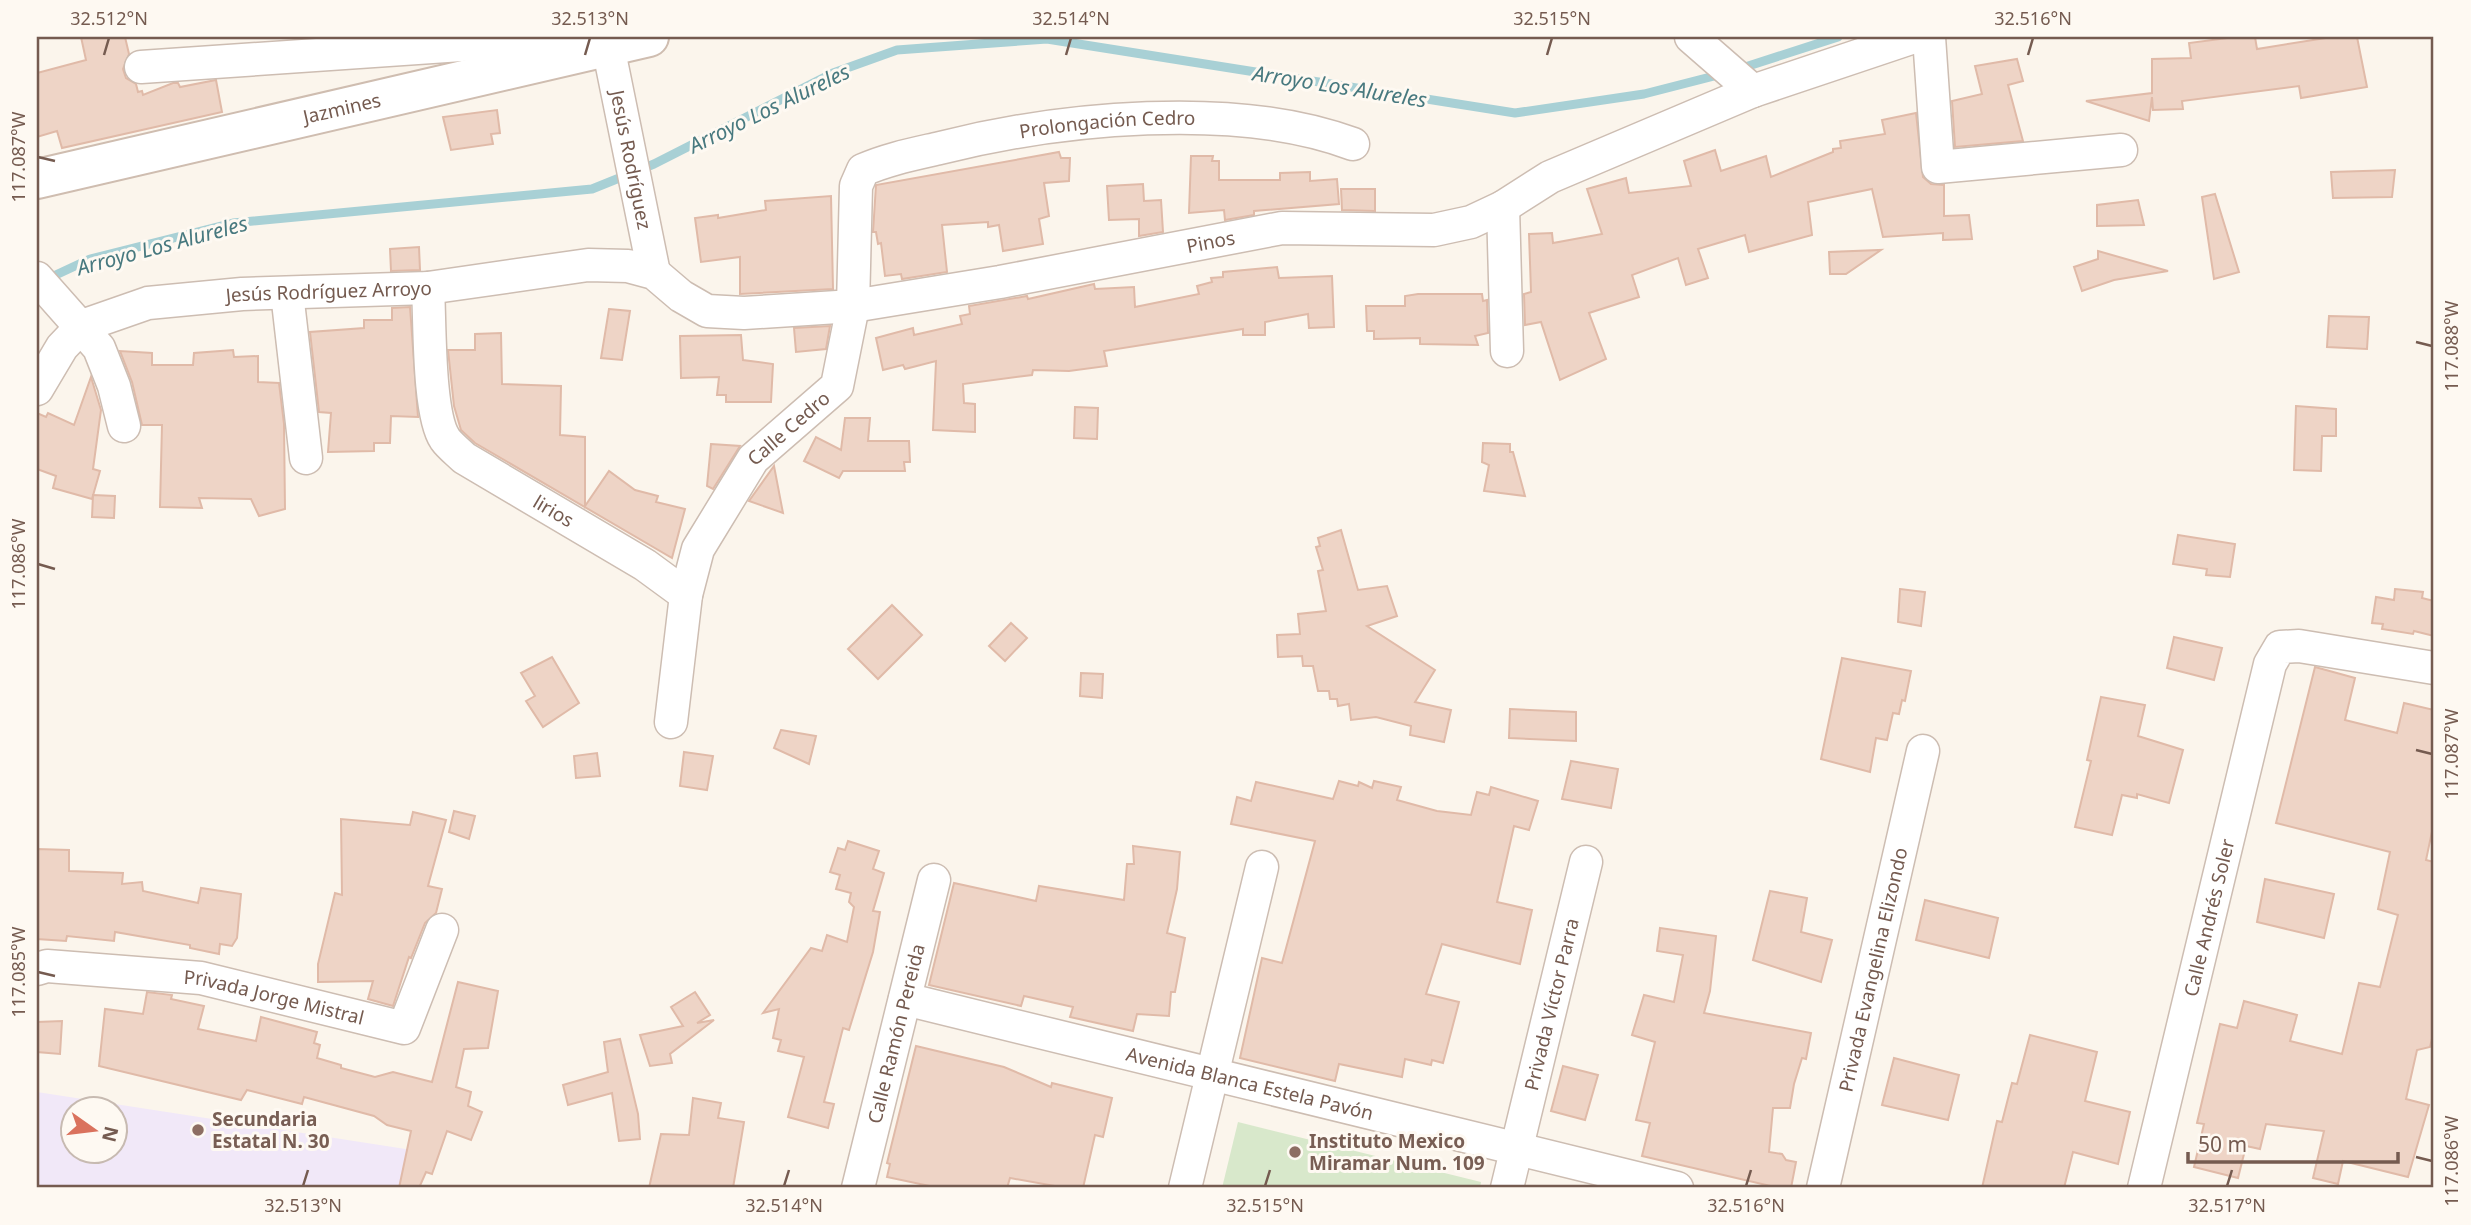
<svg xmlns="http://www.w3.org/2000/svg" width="2471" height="1225" font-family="'Noto Sans',sans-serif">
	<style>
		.education { fill: #f1e8f8; fill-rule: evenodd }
		.green { fill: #d8e8cb }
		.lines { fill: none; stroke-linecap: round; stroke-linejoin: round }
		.stream { stroke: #a8d0d5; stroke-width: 9 }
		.building { fill: #eed4c6; stroke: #e0baa8; stroke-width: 2 }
		.street-casing { stroke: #cdbdb2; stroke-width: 35 }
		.secondary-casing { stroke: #cfbdb0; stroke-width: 42 }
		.street { stroke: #fff; stroke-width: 32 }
		.secondary { stroke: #fff; stroke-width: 38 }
		.ticks { fill: none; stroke: #755b50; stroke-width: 2.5 }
		.education-dot { fill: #8d6e63; stroke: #fef9f2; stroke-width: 2.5 }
		.labels { text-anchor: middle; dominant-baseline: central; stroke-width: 6; stroke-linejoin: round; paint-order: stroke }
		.street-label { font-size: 19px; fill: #755b50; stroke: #fef9f2 }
		.education-label { font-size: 19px; font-weight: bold; fill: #785e54; stroke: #fef9f2; text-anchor: start }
		.water-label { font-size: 21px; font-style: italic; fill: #48797f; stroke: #fef9f2 }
		.neatline { fill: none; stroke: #755b50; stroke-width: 2.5 }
		.ticks-label { font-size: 18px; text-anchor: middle; fill: #755b50 }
	</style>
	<rect width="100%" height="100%" fill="#fbf5ec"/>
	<!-- education -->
	<path class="education" d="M37,1092L412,1150L402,1188H37ZM74,1110H116V1152H74Z"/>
	<!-- green -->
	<path class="green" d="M1238,1122L1481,1182L1480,1188H1222Z"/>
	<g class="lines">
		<!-- stream -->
		<g class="stream">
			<path d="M1739,69L1838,37"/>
			<path d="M45,280L90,259L233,223L592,189L654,164L833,73L897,50L1047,39L1515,113L1644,94L1722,74"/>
		</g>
	</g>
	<!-- building -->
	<g class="building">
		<path d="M81,37H125L129,54L123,69L126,78L136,84L138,92L142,91L143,95L173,83H178L180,87L216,80L222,112L62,148L57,131L37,137V73L86,60Z"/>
		<path d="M2235,37H2255L2257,49L2332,37H2357L2367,87L2301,98L2299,86L2182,101L2183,109L2153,110L2152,97L2149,121L2086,101L2152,93V59L2191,58L2189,43Z"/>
		<path d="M2017,59L2023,81L2008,85L2023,141L1955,147L1952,101L1982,94L1975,66Z"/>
		<path d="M497,110L500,133L491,134L493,144L451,150L443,117Z"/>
		<path d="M1916,113L1923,177L1931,184L1944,185V216L1969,215L1972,239L1943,240V233L1883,237L1872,189L1808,202L1812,235L1749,252L1745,235L1698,249L1708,278L1686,285L1678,258L1632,275L1639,297L1589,313L1606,359L1560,380L1541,322L1525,325L1524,294L1531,292L1529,234L1552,233L1553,243L1602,234L1587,189L1626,178L1629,193L1691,186L1684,161L1715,150L1721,171L1766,156L1771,177L1833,152V149L1841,148L1840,141L1885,134L1882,120Z"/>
		<path d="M1059,152L1061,158H1070L1069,181L1044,183L1049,216L1039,219L1043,244L1003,251L999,225L988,227V222L942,225L947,272L902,279L901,274L885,276L881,243L878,244L876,232H873L876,185Z"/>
		<path d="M1191,156H1213L1212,161H1219V180H1280V173L1310,172V181L1337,179L1339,204L1254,211V215L1225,220L1224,210L1189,213Z"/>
		<path d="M2395,170L2392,197L2333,198L2331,172Z"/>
		<path d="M1143,184L1144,201L1161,200L1163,232L1139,236V219L1109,220L1107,186Z"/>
		<path d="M1341,189H1375V211L1342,210Z"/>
		<path d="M2215,194L2239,272L2214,279L2202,197Z"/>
		<path d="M831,196L833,289L740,294V257L701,262L695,218L718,215V218L766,210L765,201Z"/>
		<path d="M2138,200L2144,225L2097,226V205Z"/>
		<path d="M419,247L420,270L391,271L390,249Z"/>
		<path d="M1881,250L1846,274H1830L1829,252Z"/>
		<path d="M2098,251L2168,271L2114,280L2082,291L2074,267L2098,259Z"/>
		<path d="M1277,267L1279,278L1332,276L1334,327L1309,328L1308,314L1265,322V335H1243V329L1104,351L1107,366L1069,371L1033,370L1032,375L963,384L964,403L975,404V432L933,430L936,361L905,369L903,365L883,370L876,338L913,328L914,335L962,324L960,316L970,314L969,306L1027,296L1028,299L1094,284L1095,289L1134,287L1135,307L1199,294L1197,286L1212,282L1211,278L1223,277V272Z"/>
		<path d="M1418,294H1482L1483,301L1487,300L1488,333L1475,336L1478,345L1420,344V338L1374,339V331H1367L1366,306H1405V296Z"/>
		<path d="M410,307L418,417L391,416L390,443H374V451L328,452L331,413L319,412L310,332L364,328V320H392V308Z"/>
		<path d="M609,309L630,311L622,360L601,358Z"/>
		<path d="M2329,316L2369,317L2367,349L2327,347Z"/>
		<path d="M830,326L826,349L796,352L794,328Z"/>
		<path d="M501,333L502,384L561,386L560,435L585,437V506L609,471L635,490L658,496L656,502L685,509L672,558L475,443L461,430L454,406L448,350H475V334Z"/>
		<path d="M741,335L743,360L773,364L771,402H726V395H717L719,377L681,378L680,336Z"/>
		<path d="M233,350L234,357L258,356V382L279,383L284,424L285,509L259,516L251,499L199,498L202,508L160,507L162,425H142L132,382L120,351L152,353V365H193L194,353Z"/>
		<path d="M91,377L101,410L93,469L100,471L92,499L53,488L56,476L37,469V413L46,417L48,413L74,425Z"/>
		<path d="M2296,406L2336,409V436H2322L2321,471L2294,470Z"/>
		<path d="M1075,407L1098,408L1097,439L1074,438Z"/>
		<path d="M845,418H870L868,441H909L910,462H904L905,471H843L839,478L804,461L816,437L841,450Z"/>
		<path d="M1483,443L1510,444V452H1513L1525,496L1484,491L1489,465L1482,462Z"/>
		<path d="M711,444L740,446L713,489L707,486Z"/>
		<path d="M774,466L783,513L749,501Z"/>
		<path d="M93,495L115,496L114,518L92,517Z"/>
		<path d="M1341,530L1358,590L1387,586L1397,616L1367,626L1435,670L1415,702L1451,710L1444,742L1410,735L1411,726L1376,717L1351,720L1349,704L1338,706L1337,699H1330L1329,691H1318L1313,666H1303L1302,656L1278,657L1277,635L1300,634L1298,614L1326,611L1318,571L1323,570L1316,547L1320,546L1318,538Z"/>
		<path d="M2178,535L2235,544L2230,577L2206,575L2207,569L2173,564Z"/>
		<path d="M1900,589L1925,592L1921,626L1898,622Z"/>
		<path d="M2395,589L2423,592L2422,598L2434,601V636L2414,631L2413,634L2382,629L2383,624L2372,623L2376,597L2394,600Z"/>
		<path d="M892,605L922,635L878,679L848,649Z"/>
		<path d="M1011,623L1027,638L1005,661L989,646Z"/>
		<path d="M2174,637L2222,648L2214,680L2167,668Z"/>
		<path d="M552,657L579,703L543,727L526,701L535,696L521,673Z"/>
		<path d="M1842,658L1911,671L1905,701L1902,700L1899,714L1893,713L1887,740L1876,738L1870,772L1821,759Z"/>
		<path d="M2315,667L2355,678L2345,720L2397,733L2404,703L2434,710V822L2426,860L2434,862V1030L2430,1047L2417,1050L2406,1099L2429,1105L2408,1177L2343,1161L2338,1184L2313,1178L2324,1131L2266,1124L2260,1149L2246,1146L2238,1178L2194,1167L2204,1124L2197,1123L2220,1024L2237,1028L2244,1001L2297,1015L2290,1041L2342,1054L2359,983L2380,987L2398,915L2378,909L2390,852L2276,823Z"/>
		<path d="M1081,673L1103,674L1102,698L1080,696Z"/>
		<path d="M2101,697L2145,705L2138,736L2183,750L2169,803L2137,794V798L2122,795L2112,835L2075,827L2091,761L2087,760Z"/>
		<path d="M1510,709L1576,712V741L1509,738Z"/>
		<path d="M781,730L816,736L809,764L774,748Z"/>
		<path d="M684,752L713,756L707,790L680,786Z"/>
		<path d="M597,753L600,776L576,778L574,756Z"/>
		<path d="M1571,761L1618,769L1611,808L1562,799Z"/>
		<path d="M1339,781L1358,786L1359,782L1372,788L1374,781L1401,787L1397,800L1437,811L1471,815L1477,792L1489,795L1491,787L1538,801L1529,830L1514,826L1497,902L1532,910L1520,964L1442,944L1426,994L1459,1002L1443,1063L1432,1060L1431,1065L1405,1059L1402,1077L1339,1064L1335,1081L1240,1058L1262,958L1282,963L1315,841L1231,824L1237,797L1251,801L1256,782L1333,799Z"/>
		<path d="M454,811L475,816L469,839L449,832Z"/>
		<path d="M413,812L446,820L428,886L442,889L436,913L425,923L411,958L409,957L393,1006L368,999L373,981L318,982V964L335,893L342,895L341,819L410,825Z"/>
		<path d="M848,841L879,851L873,869L884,873L873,911L880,912L873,952L849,1030L843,1028L824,1102L834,1104L828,1128L788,1117L804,1057L778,1051L781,1040L773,1038L779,1009L763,1013L811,948L822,951L827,935L847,942L854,907L849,902L851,893L836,889L840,875L830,872L838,848L845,850Z"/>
		<path d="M1133,846L1180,852L1177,889L1167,933L1185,938L1175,992H1171L1169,1016L1137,1014L1133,1031L1070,1017L1073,1007L1024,996L1021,1006L929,985L954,883L1036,901L1039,886L1124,900L1127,864H1134Z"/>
		<path d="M37,849L69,850V871L123,873L122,884L142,882L143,891L198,903L201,888L241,894L237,938L232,946L220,944L219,954L190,948V945L115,932L114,941L67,936L66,941L37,939Z"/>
		<path d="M2265,879L2334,894L2324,938L2257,922Z"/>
		<path d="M1770,891L1807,898L1801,932L1832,940L1821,982L1753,960Z"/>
		<path d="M1925,900L1998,918L1989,958L1916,940Z"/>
		<path d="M1660,928L1716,936L1710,991L1704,1013L1811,1033L1806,1059L1802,1058L1794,1084L1790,1108H1773L1769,1152L1782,1154L1786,1160L1796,1162L1791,1188H1779L1642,1156L1650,1123L1636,1120L1655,1042L1632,1035L1644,995L1674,1002L1683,955L1657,951Z"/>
		<path d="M458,982L498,991L488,1048L464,1049L456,1087L471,1092L468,1106L482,1112L471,1140L447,1131L432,1174L426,1172L419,1188H399L411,1131L387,1125L374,1116L304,1097L302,1104L247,1090L241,1100L99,1066L105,1009L143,1014L147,992L172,995L171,999L204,1006L198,1029L256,1041L261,1017L317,1032L314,1043L320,1045L317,1058L341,1065V1068L375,1077L393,1072L432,1082Z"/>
		<path d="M695,992L710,1015L697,1023L714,1020L670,1054L672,1063L650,1066L640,1035L683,1026L671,1007Z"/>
		<path d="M62,1021L60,1054L37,1052V1022Z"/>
		<path d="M2030,1035L2097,1052L2085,1101L2130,1112L2118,1164L2073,1152L2064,1188H1982L1997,1121L2002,1122L2012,1083L2017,1084Z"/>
		<path d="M620,1039L638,1114L640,1139L619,1141L612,1093L568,1105L563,1085L608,1072L604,1042Z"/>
		<path d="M916,1046L1004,1067L1051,1087L1052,1083L1112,1098L1103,1137L1095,1135L1083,1188H1066L1010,1178L1007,1188H939L887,1177L890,1164L887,1163Z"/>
		<path d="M1894,1058L1959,1075L1948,1120L1882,1105Z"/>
		<path d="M1563,1066L1598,1075L1585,1120L1551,1111Z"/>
		<path d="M693,1098L721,1103L718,1118L744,1122L733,1188H649L661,1134L689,1135Z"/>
	</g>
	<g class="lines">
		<!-- street casing -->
		<g class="street-casing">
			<g id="street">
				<path d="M1691,37L1753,91"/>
				<path d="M1929,37L1938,167L2121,150"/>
				<path id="s1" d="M608,46L654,273"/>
				<path d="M141,67L549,39L585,51"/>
				<path d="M1503,207L1507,351"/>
				<path d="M37,278L99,348L114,386L124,426"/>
				<path id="s2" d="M428,288C430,321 428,414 445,439C450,446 458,452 464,458L645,565L686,595L671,722"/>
				<path d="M287,293L306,458"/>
				<path id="s3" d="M37,389L62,347L82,326L148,303L242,294L428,288L588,265L628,266L654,273L681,296L707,311L744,313L853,306L1000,282L1282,228L1434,230L1471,222L1503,207L1550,177L1753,91L1914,37"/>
				<path id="s4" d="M686,595L698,549L753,459L837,386L853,306L856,186L863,170C888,159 914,154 940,148C1059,118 1236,100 1353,144"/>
				<path id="s5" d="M37,969L47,966L201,978L404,1028L442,930"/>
				<path id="s6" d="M905,999L1677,1188"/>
				<path id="s7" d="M858,1188L934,880"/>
				<path d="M1185,1188L1262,867"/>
				<path id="s8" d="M1507,1188L1586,862"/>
				<path id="s9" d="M1823,1188L1923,751"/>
				<path id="s10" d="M2144,1188L2270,664L2280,647L2299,646L2434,668"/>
			</g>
		</g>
		<!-- secondary casing -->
		<g class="secondary-casing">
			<g id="secondary">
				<path id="s11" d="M37,179L649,37"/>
			</g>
		</g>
		<!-- street -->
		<use href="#street" class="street"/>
		<!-- secondary -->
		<use href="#secondary" class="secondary"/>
	</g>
	<!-- ticks -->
	<path class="ticks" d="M104,55L109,38M585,55L590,38M1066,55L1071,38M1547,55L1552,38M2028,55L2033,38M38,157L55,161M2416,342L2432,346M38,564L55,569M2416,750L2432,754M38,972L55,976M2416,1157L2432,1161M303,1186L308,1170M784,1186L789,1170M1265,1186L1270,1170M1746,1186L1751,1170M2227,1186L2232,1170"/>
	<!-- markers -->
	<g class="education-dot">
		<circle cx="198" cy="1130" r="7"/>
		<circle cx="1295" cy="1152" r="7"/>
	</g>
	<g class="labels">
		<!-- street labels -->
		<g class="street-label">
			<text stroke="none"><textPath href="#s11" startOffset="313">Jazmines</textPath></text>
			<text stroke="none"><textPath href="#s4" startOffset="733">Prolongación Cedro</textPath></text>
			<text stroke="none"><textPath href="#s1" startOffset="116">Jesús Rodríguez</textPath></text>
			<text stroke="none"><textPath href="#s3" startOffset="1232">Pinos</textPath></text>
			<text stroke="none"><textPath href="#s3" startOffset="329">Jesús Rodríguez Arroyo</textPath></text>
			<text stroke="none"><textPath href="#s4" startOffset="200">Calle Cedro</textPath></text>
			<text stroke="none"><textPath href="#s2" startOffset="284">lirios</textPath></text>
			<text stroke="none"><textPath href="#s10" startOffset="278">Calle Andrés Soler</textPath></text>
			<text stroke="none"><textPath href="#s9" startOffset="224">Privada Evangelina Elizondo</textPath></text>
			<text stroke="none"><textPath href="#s5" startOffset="240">Privada Jorge Mistral</textPath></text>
			<text stroke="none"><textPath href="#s8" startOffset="189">Privada Víctor Parra</textPath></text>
			<text stroke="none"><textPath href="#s7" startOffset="159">Calle Ramón Pereida</textPath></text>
			<text stroke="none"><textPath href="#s6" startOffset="355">Avenida Blanca Estela Pavón</textPath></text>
		</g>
		<!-- education labels -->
		<g class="education-label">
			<text x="212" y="1119">Secundaria<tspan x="212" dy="22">Estatal N. 30</tspan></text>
			<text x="1309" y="1141">Instituto Mexico<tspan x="1309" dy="22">Miramar Num. 109</tspan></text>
		</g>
		<!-- water labels -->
		<g class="water-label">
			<text transform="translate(1340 86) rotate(9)">Arroyo Los Alureles</text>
			<text transform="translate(769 108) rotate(-26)">Arroyo Los Alureles</text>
			<text transform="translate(162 245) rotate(-15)">Arroyo Los Alureles</text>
		</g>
	</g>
	<!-- border -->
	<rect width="2471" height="1225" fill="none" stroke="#fef9f2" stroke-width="77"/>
	<!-- north arrow -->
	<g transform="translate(94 1130) rotate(104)"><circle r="33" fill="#fef9f2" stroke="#c7bab1" stroke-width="2"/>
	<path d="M0-5L12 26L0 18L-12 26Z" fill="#da725d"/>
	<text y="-10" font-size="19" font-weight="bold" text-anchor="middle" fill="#755b50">N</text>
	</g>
	<!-- scale -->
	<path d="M2188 1152v10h210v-10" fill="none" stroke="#755b50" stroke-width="3.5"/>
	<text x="2198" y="1152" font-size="21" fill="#755b50" stroke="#fef9f2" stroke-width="5" paint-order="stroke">50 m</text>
	<rect x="38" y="38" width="2394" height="1148" class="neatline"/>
	<g class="ticks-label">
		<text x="109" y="25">32.512°N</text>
		<text x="590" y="25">32.513°N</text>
		<text x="1071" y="25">32.514°N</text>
		<text x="1552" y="25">32.515°N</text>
		<text x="2033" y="25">32.516°N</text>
		<text transform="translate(19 157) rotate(-90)" y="6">117.087°W</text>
		<text transform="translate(2452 346) rotate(-90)" y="6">117.088°W</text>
		<text transform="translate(19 564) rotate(-90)" y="6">117.086°W</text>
		<text transform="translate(2452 754) rotate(-90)" y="6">117.087°W</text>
		<text transform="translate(19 972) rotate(-90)" y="6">117.085°W</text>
		<text transform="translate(2452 1161) rotate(-90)" y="6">117.086°W</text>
		<text x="303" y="1212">32.513°N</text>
		<text x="784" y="1212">32.514°N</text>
		<text x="1265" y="1212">32.515°N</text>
		<text x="1746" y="1212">32.516°N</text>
		<text x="2227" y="1212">32.517°N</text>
	</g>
</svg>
